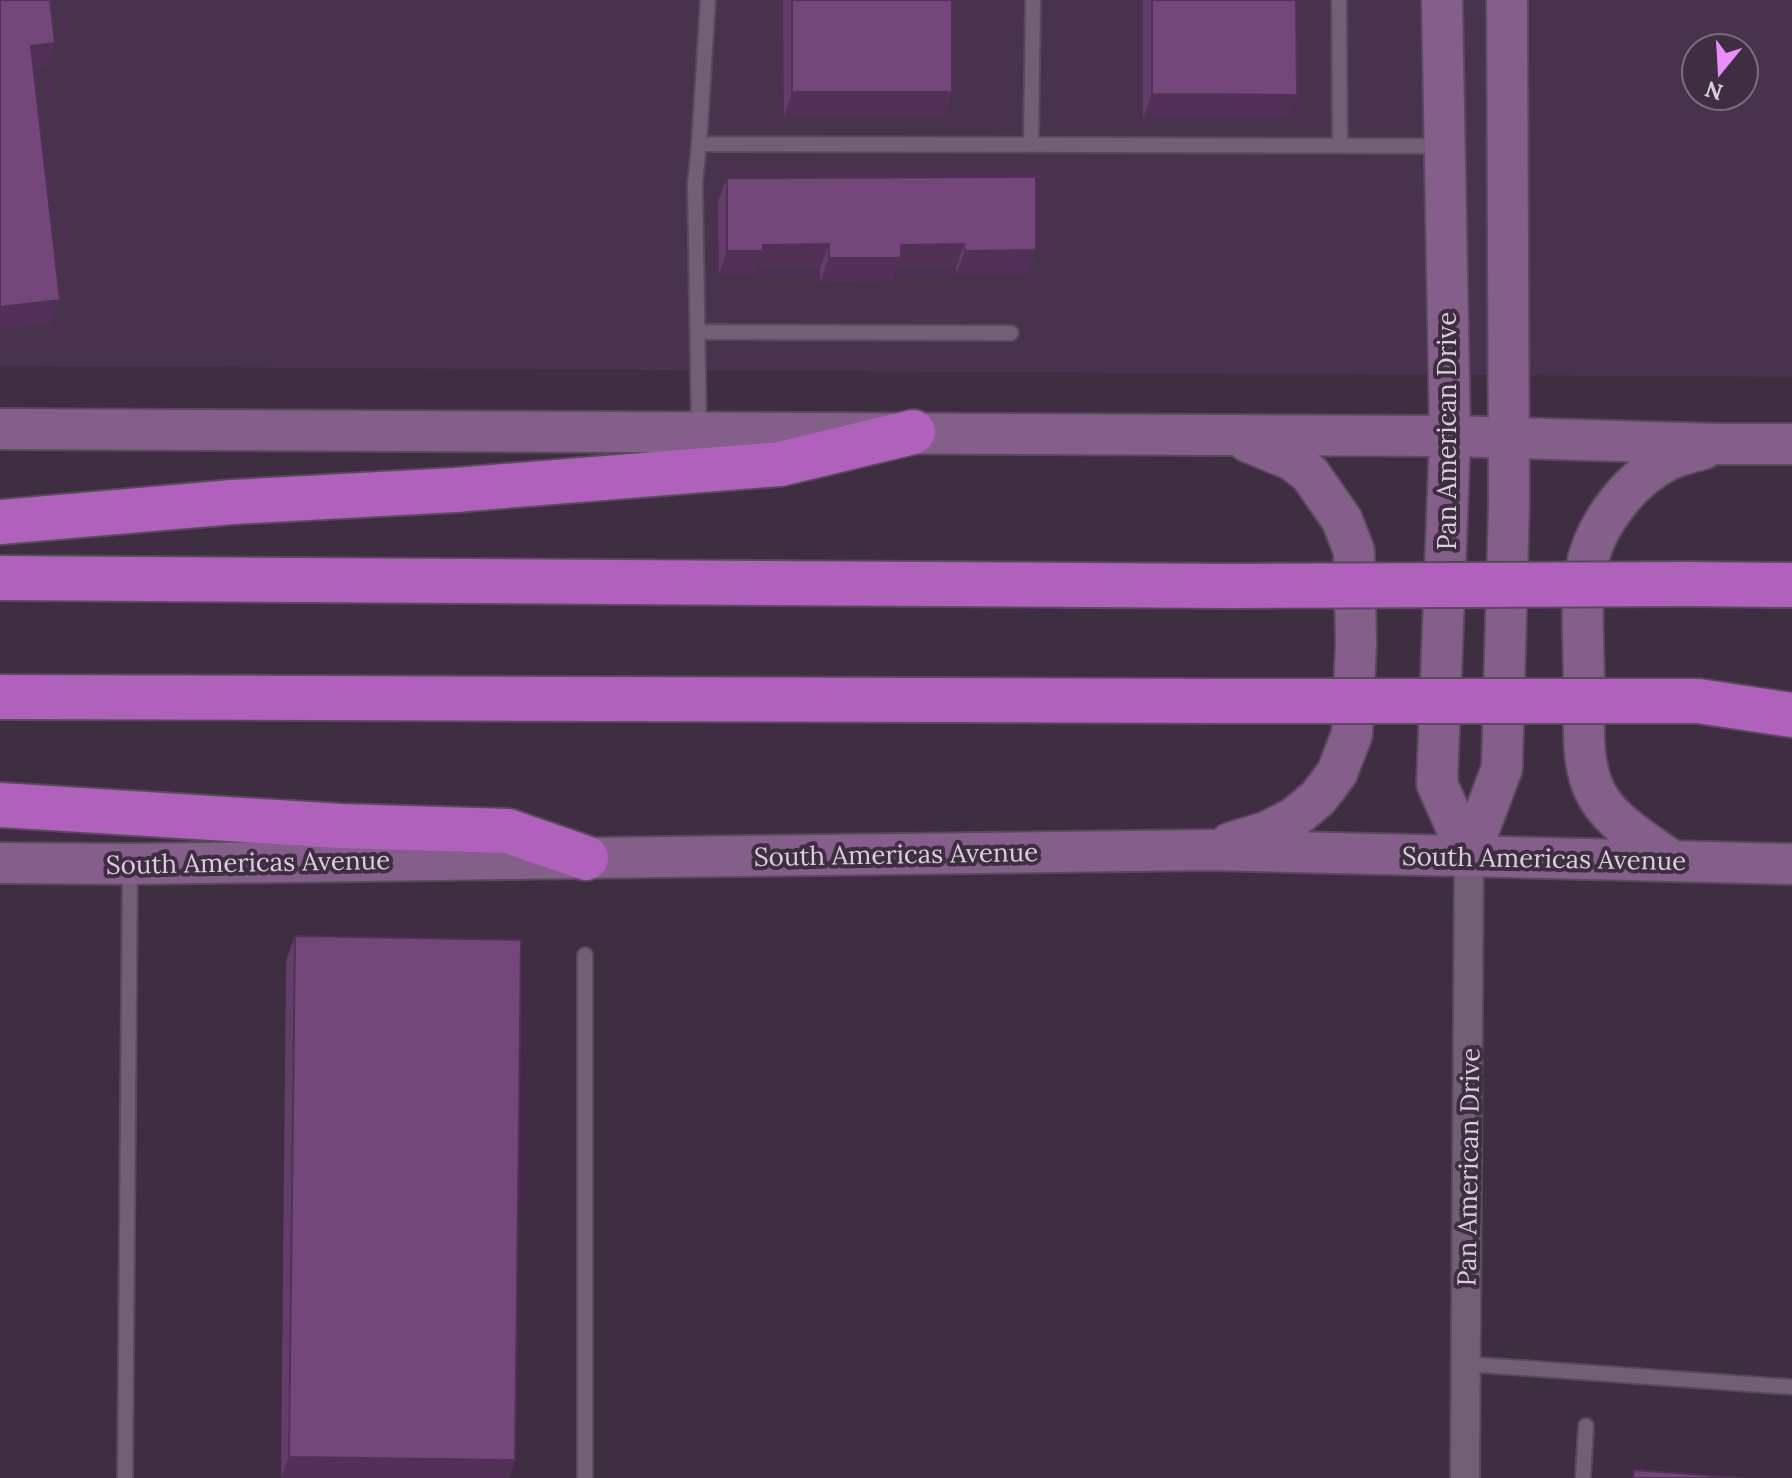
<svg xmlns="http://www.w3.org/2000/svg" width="1792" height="1478" font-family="Lora,serif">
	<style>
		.built { fill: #49324d; fill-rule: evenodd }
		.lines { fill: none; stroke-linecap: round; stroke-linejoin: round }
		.lane-casing { stroke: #58495b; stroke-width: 18 }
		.street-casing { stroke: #58495b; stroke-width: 32 }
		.secondary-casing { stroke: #58495b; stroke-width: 44 }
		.highway-casing { stroke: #58495b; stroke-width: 48 }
		.lane { stroke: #725e75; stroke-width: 14 }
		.street { stroke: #725e75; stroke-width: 28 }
		.secondary { stroke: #845f8a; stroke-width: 40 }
		.highway { stroke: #af61bc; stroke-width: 44 }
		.highway-bridge-casing { stroke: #58495b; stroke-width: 48; stroke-linecap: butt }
		.highway-bridge { stroke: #af61bc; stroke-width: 44 }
		.wall { fill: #643d6a }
		.shaded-wall { fill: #513256 }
		.building { fill: #74477b; stroke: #513256; stroke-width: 2 }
		.labels { text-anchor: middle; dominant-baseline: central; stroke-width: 8; stroke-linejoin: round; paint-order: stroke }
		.street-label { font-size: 26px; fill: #d9cedb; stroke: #3f2d42 }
	</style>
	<rect width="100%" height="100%" fill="#3f2d42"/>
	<!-- built -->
	<path class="built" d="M0,0H1792V377L0,366ZM1696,48H1744V96H1696Z"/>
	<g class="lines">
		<!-- lane casing -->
		<g class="lane-casing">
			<g id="lane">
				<path d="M708,0L699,144L1444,146"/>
				<path d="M1339,0L1340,144"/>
				<path d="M1031,144L1033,0"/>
				<path d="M698,332L1011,333"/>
				<path d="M699,431L695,184L699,144"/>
				<path d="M1466,1364L1792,1387"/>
				<path d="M125,1478L130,866"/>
				<path d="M585,1478V955"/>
				<path d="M1583,1478L1586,1426"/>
			</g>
		</g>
		<!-- street casing -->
		<g class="street-casing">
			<path id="street" d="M1465,1478L1469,856"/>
		</g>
		<!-- secondary casing -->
		<g class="secondary-casing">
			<g id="secondary">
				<path d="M1442,0L1450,436L1437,784L1469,856"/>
				<path d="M0,429L1450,436L1719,444H1792"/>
				<path d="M1230,843L1266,832L1294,818L1318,798L1337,773L1352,734L1356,643L1354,551L1342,520L1310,474L1292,460L1248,442"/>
				<path d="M1469,856L1502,768L1509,502L1507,0"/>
				<path d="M1672,861C1644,840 1607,821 1593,787C1580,756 1585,717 1584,685C1584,648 1580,604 1586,569C1594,525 1629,480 1668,460C1679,455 1692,452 1703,449"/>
				<path d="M0,863L130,864L1211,850L1792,864"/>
			</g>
		</g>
		<!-- highway casing -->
		<g class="highway-casing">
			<g id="highway">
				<path d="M0,522L233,502L455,490L780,464L913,432"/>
				<path d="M0,578L1232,586"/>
				<path d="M1687,584L1792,585"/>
				<path d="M0,697L1227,701"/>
				<path d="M1698,701L1792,715"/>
				<path d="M0,805L341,826L508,831L586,858"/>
			</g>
		</g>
		<!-- lane -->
		<use href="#lane" class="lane"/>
		<!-- street -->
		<use href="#street" class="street"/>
		<!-- secondary -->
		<use href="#secondary" class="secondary"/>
		<!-- highway -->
		<use href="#highway" class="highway"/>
		<!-- highway-bridge casing -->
		<g class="highway-bridge-casing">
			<g id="highway-bridge">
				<path d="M1232,586L1687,584"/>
				<path d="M1227,701H1698"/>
			</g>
		</g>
		<!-- highway-bridge -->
		<use href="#highway-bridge" class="highway-bridge"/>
	</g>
	<!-- wall -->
	<g class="wall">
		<path d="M783,0H952V92L944,116H784Z"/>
		<path d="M1143,0H1296L1288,118H1143Z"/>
		<path d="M727,178L1036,250L1028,274H956V268H897L892,281L820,282V268H757L755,274H719L718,201Z"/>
		<path d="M295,936L515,1460L509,1478H281L286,960Z"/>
	</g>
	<!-- shaded-wall -->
	<g class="shaded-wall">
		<path d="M55,43L47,67L22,69L31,46Z"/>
		<path d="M792,92H952L944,116H784Z"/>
		<path d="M1152,94L1297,95L1288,118H1143Z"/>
		<path d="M829,244L820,268H757L755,274H719L727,251L763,245Z"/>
		<path d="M964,244L956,268H897L892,281L820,282L829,258L901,245Z"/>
		<path d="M1036,250L1028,274H956L965,251Z"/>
		<path d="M60,300L51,324L0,329V307Z"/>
		<path d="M289,1457L515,1460L509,1478H281Z"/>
	</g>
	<!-- building -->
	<g class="building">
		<path d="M0,0H50L55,43L31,46L60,300L0,307Z"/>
		<rect x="792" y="0" width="160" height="92"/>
		<path d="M1152,0H1296L1297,95L1152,94Z"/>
		<path d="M1036,177V250L965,251L964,244L901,245V258H829V244L763,245V251H727V178Z"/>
		<path d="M295,936L521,940L515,1460L289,1457Z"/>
		<path d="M1634,1470L1744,1478H1633Z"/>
	</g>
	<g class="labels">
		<!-- street labels -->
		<g class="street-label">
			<text transform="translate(1446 431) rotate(-90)">Pan American Drive</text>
			<text transform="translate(896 854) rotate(-1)">South Americas Avenue</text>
			<text transform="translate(1544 858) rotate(1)">South Americas Avenue</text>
			<text transform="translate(248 862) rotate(-1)">South Americas Avenue</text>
			<text transform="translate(1468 1167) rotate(-89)">Pan American Drive</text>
		</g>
	</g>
	<!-- north arrow -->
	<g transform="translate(1720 72) rotate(198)"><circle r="38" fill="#3f2d42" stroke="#7d6d7f" stroke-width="2"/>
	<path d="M0-6L14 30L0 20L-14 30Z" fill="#eb8dfb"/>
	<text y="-12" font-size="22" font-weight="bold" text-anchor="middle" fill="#d9cedb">N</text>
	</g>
</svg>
